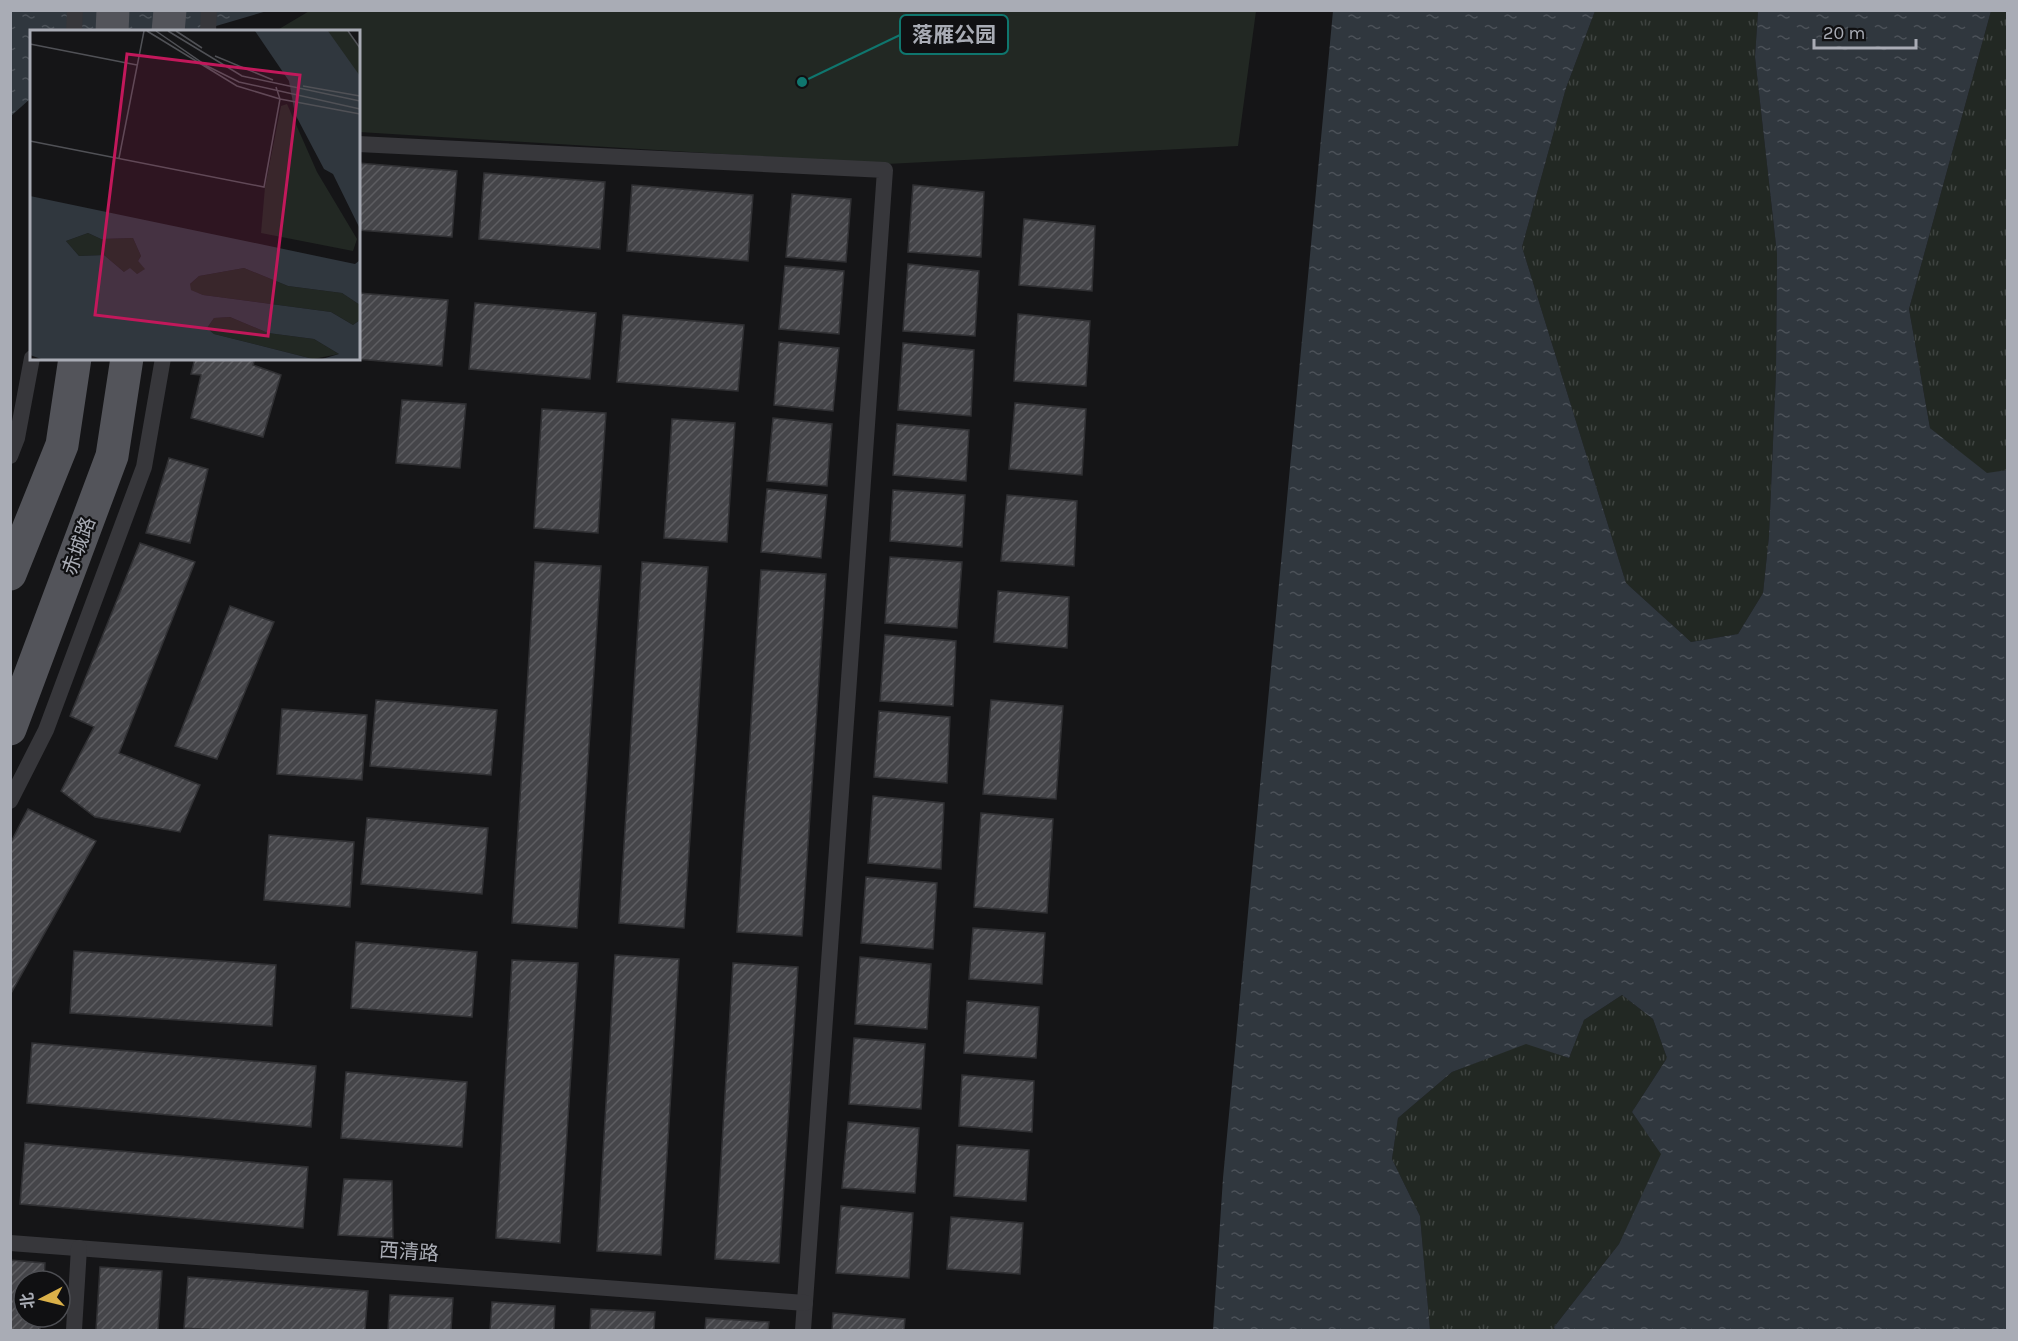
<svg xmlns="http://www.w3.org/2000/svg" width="2018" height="1341" font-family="Karla,'Noto Sans SC',sans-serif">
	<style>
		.grass { fill: url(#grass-tufts) }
		.green { fill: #222823 }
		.water { fill: url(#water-ripples) }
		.building { fill: url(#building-hatch); stroke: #303033; stroke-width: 1.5 }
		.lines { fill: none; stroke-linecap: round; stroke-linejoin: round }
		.service { stroke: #37373b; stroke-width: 16 }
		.primary { stroke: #53545a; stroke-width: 33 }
		.labels { text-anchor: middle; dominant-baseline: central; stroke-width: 4.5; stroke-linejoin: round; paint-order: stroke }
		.street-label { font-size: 20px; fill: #a9acb5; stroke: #101012 }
		.inset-road { fill: none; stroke: #505156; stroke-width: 1.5 }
		.view { fill: #c2185b; fill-opacity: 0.15; stroke: #c2185b; stroke-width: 3 }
		.inset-edge { fill: none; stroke: #a9acb5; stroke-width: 3 }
		.leader { fill: none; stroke: #0f766e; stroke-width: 2 }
		.callout-dot { fill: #0f766e; stroke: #101012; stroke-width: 2 }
		.callout { fill: #101012; stroke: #0f766e; stroke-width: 2 }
		.callout-label { font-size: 21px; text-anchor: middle; font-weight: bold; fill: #a9acb5 }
	</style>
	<defs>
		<pattern id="grass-tufts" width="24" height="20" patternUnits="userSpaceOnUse" patternTransform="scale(1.5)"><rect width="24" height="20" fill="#222823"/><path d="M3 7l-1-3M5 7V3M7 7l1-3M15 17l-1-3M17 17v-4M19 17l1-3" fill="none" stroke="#3f4441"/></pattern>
		<pattern id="water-ripples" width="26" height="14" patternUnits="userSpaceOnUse" patternTransform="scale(1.5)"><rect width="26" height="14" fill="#30373e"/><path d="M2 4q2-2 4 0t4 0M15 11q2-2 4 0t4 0" fill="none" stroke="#4b5158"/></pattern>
		<pattern id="building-hatch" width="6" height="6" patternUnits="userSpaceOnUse" patternTransform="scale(1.5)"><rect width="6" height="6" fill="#454549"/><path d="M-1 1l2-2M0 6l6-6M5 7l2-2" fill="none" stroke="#5d5d61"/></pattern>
	</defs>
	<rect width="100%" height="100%" fill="#151517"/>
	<!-- grass -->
	<g class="grass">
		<path d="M1595,11H1758L1755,57L1777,254L1776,372L1769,536L1763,593L1738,634L1691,642L1626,583L1522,247L1566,88Z"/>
		<path d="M1991,11H2007V470L1987,474L1930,428L1909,309Z"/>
		<path d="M1622,995L1653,1019L1667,1058L1632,1112L1662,1154L1619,1244L1554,1327L1555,1330H1430L1420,1216L1392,1159L1398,1118L1452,1072L1526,1043L1569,1058L1584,1020Z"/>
	</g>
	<!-- green -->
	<path class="green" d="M311,10L1256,11L1238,146L887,164L359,132L358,32H274Z"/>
	<!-- water -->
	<g class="water">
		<path d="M11,11H267L199,31L32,32L31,98L11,116Z"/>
		<path d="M1333,11H1595L1566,88L1522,247L1626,583L1691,642L1738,634L1763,593L1769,536L1776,372L1777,254L1755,57L1758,11H1991L1909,309L1930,428L1987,473L2007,470V1330H1555L1554,1327L1619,1244L1661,1154L1632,1112L1667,1058L1653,1019L1622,995L1584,1020L1569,1058L1526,1044L1452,1072L1398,1118L1392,1159L1420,1216L1430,1330H1213L1223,1178Z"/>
	</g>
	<!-- building -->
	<g class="building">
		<path d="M358,163L457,171L452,237L358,230Z"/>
		<path d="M484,173L605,182L600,249L479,239Z"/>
		<path d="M632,185L753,195L748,261L627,251Z"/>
		<path d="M913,185L984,192L981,257L908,252Z"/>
		<path d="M792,194L851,199L846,262L786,257Z"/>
		<path d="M1024,219L1095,226L1092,291L1019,285Z"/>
		<path d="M908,264L979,271L975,336L903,331Z"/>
		<path d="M785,266L844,271L839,334L779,329Z"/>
		<path d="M358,293L448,300L442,366L343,358H358Z"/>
		<path d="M475,303L596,313L590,379L469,369Z"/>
		<path d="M1018,314L1090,321L1086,386L1014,381Z"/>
		<path d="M623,315L744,325L738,391L617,382Z"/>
		<path d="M779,342L839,348L833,411L774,405Z"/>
		<path d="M903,343L974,350L971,416L898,410Z"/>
		<path d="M195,358H255L253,365L281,375L263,437L191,418L201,375L191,374Z"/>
		<path d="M402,400L466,404L460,468L396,463Z"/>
		<path d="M1015,403L1086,409L1082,475L1009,469Z"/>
		<path d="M542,409L606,413L598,533L534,528Z"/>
		<path d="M773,418L832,424L827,486L767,481Z"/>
		<path d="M672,419L735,423L727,542L664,538Z"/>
		<path d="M897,424L969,430L966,481L893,475Z"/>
		<path d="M169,458L208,469L190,543L146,533Z"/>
		<path d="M767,489L827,495L821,558L761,552Z"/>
		<path d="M893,490L965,495L962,547L890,541Z"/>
		<path d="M1007,495L1077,501L1074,566L1001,561Z"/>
		<path d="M140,543L195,562L119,753L200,785L180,832L95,817L61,791L94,727L70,716Z"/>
		<path d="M890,557L962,562L957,628L885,623Z"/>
		<path d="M535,562L601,566L577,928L512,923Z"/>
		<path d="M642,562L708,567L684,928L619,923Z"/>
		<path d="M761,570L826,574L802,936L737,932Z"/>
		<path d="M998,591L1069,597L1067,648L994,642Z"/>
		<path d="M230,606L274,622L217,759L175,746Z"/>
		<path d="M885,635L956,641L953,706L880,701Z"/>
		<path d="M376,700L497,710L491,775L370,766Z"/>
		<path d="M991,700L1063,706L1056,799L983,794Z"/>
		<path d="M282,709L367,715L362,780L277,774Z"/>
		<path d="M879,711L950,717L947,783L874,777Z"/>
		<path d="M873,796L944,803L941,869L868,863Z"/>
		<path d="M28,809L96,841L10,995V844Z"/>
		<path d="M981,813L1053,819L1047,913L974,907Z"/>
		<path d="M367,818L488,828L482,894L361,884Z"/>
		<path d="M269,835L354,842L350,907L264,900Z"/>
		<path d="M866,877L937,883L933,949L861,943Z"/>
		<path d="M973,928L1045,933L1042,984L969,979Z"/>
		<path d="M356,942L477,952L472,1017L351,1008Z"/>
		<path d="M74,951L276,965L272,1026L70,1013Z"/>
		<path d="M615,955L679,959L661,1255L597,1251Z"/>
		<path d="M860,957L931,964L927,1029L855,1024Z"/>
		<path d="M512,960L578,963L560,1243L496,1238Z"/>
		<path d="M733,963L798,967L779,1263L715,1259Z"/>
		<path d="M967,1001L1039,1007L1036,1058L964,1053Z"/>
		<path d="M854,1038L925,1044L921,1109L849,1104Z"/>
		<path d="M32,1043L316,1066L311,1127L27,1103Z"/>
		<path d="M346,1072L467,1082L462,1147L341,1138Z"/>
		<path d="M962,1075L1034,1081L1032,1132L959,1126Z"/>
		<path d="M848,1122L919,1128L915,1193L842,1188Z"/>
		<path d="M25,1143L308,1167L303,1228L20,1204Z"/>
		<path d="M957,1145L1029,1150L1026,1201L954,1196Z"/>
		<path d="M344,1179L392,1181L393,1238L338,1235Z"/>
		<path d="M841,1206L913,1213L909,1278L836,1273Z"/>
		<path d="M951,1217L1023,1223L1020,1274L947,1269Z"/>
		<path d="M10,1260L45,1263L44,1281H24V1317H41L40,1330H10Z"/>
		<path d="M100,1267L162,1271L158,1330H96Z"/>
		<path d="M188,1277L368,1291L365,1330H218L184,1328Z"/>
		<path d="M390,1295L453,1298L451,1330H388Z"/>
		<path d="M492,1302L555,1306L554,1330H490Z"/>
		<path d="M591,1309L655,1312L654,1330H590Z"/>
		<path d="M833,1313L905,1319L904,1330H832Z"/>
		<path d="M706,1318L769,1322L768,1330H705Z"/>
	</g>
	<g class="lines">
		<!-- service -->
		<g class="service">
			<path d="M74,32L75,10"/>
			<path d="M208,32L209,10"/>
			<path d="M358,144L885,170L803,1330"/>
			<path d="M10,456L17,438L32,358"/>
			<path d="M10,801L46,730L144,467L163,358"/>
			<path d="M10,1243L805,1303"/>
			<path d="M74,1330L79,1248"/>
		</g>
		<!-- primary -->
		<g class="primary">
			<path d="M112,32L113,10"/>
			<path d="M168,32L170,10"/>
			<path d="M10,574L62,445L75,358"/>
			<path d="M10,729L112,456L127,358"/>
		</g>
	</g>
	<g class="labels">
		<!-- street labels -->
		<g class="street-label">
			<text transform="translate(79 546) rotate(-70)">赤城路</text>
			<text transform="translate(409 1252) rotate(4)">西清路</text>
		</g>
	</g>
	<!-- overview -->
	<g transform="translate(30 30)">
		<rect width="330" height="330" fill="#151517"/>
		<path d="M58,203L71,209L103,208L111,226L108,231L116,239L107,244L94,242L74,225L49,226L36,211ZM214,238L258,256L312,263L330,275V290L323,295L301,282L173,265L160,260V254L169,246ZM200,287L238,303L284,309L309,324L283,329L184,304L177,298L184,288Z" fill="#222823"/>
		<path d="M296,1H318L330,18V54ZM257,74L287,142L327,209L323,221L231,203L235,157L251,76Z" fill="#222823"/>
		<path d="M225,1H298L330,46V199L303,144L294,139L265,84L259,51ZM0,166L325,234L330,230V275L312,263L258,256L214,238L169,246L160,254L161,260L173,265L301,282L323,295L330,290V329H292L309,324L284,309L238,303L200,287L184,288L177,298L184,304L283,329H11L0,325ZM58,203L71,209L103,208L111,226L108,231L115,239L107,244L100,238L94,242L74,225L49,226L36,211Z" fill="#30373e" fill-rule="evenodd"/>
		<path class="inset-road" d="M117,1L207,56L250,69L330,84M126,1L177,36L209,52L330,79M138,1L212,46L330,71M146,1L172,18M318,1L330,18M0,14L107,35M185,26L243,50M273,56L330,66M0,111L234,157L250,69L246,57M89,128L114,1"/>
		<path class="view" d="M97,24L270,45L238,306L65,285Z"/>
		<rect width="330" height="330" class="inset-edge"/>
	</g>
	<!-- callouts -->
	<path class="leader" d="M802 82L900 35"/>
	<circle class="callout-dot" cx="802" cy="82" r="6"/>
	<rect class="callout" x="900" y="15" width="108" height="39" rx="6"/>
	<g class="callout-label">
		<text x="954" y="42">落雁公园</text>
	</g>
	<!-- border -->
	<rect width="2018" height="1341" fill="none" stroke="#a9acb5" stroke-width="24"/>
	<!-- north arrow -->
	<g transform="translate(42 1299) rotate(263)"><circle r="28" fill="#101012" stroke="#4d4e53" stroke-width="1.5"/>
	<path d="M0-4.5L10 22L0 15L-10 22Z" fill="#dbb149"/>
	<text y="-9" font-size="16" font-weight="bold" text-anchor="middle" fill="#a9acb5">北</text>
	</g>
	<!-- scale -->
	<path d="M1814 39v9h102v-9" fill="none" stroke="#a9acb5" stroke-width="3"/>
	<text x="1823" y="39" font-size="18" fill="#a9acb5" stroke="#101012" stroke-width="4.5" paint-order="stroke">20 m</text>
</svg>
